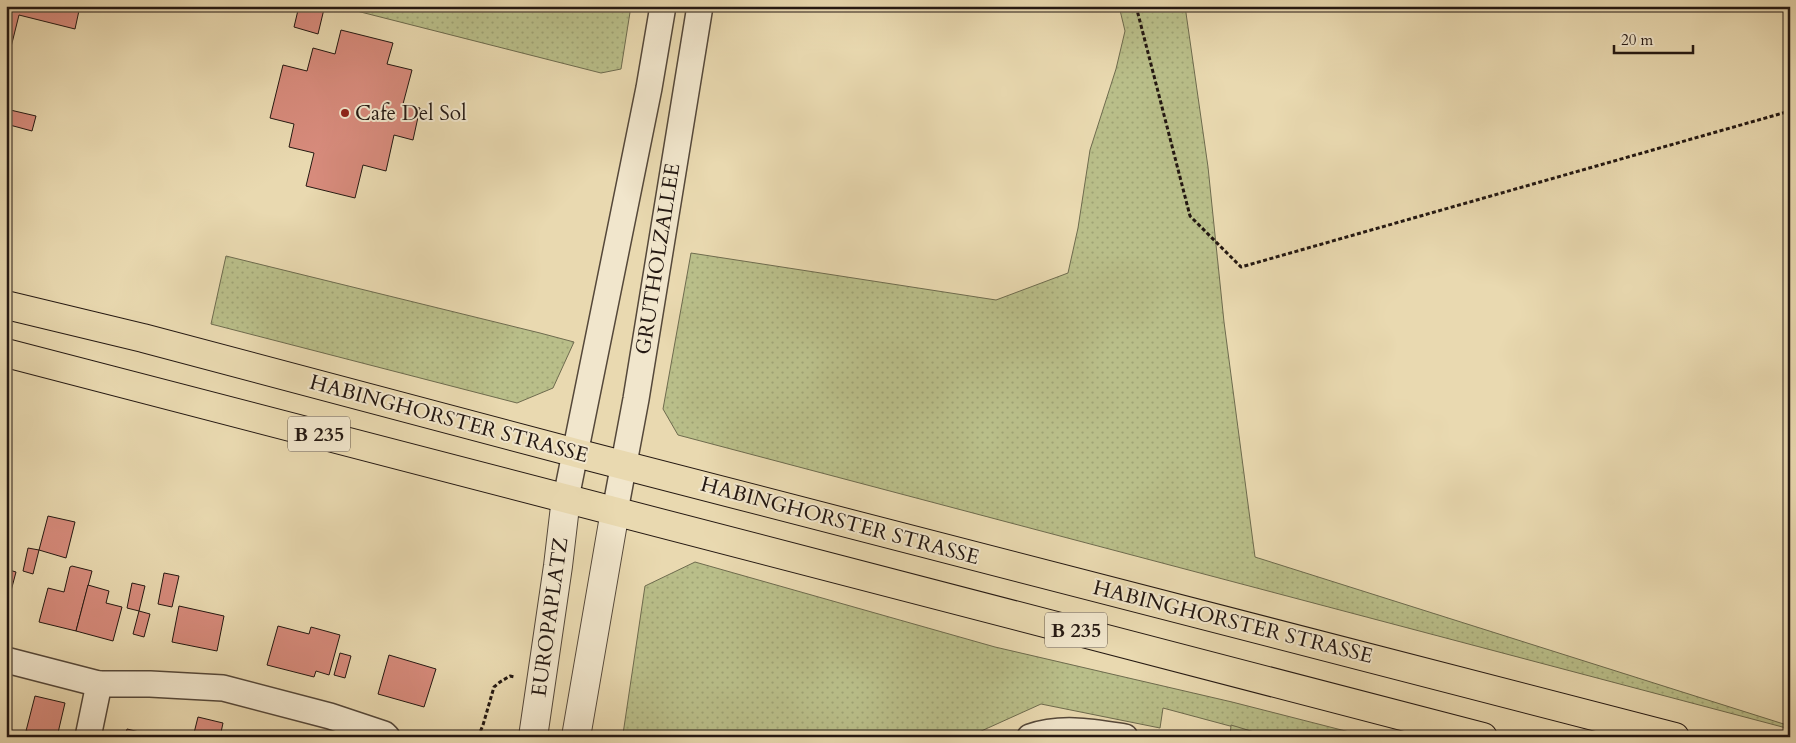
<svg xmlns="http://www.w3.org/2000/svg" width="1796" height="743" font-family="Cardo,serif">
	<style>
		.grass { fill: url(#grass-dots); stroke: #6e6b4e }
		.green { fill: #b9be89; stroke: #6e6b4e }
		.building { fill: #d78b7c; stroke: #241812 }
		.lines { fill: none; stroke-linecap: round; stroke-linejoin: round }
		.minor-casing { stroke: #55483a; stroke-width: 28 }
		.tertiary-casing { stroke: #55483a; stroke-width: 30 }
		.primary-casing { stroke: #241812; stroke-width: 30 }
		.path { stroke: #241812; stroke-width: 3; stroke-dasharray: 4 2.5; stroke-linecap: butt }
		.minor { stroke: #f1e6cc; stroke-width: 25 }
		.tertiary { stroke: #f1e6cc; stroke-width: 28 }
		.primary { stroke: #e9d9b0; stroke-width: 28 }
		.poi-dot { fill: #8f2418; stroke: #f1e6cc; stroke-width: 2 }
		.labels { text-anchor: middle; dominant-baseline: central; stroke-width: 4; stroke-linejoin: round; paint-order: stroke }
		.shield { fill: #f1e6cc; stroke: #62564a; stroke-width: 1 }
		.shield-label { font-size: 20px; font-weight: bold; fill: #241812 }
		.poi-label { font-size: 21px; fill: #241812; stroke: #f1e6cc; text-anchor: start }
		.street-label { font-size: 21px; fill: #241812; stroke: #f1e6cc }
	</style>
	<defs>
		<pattern id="grass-dots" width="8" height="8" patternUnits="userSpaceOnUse" patternTransform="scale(1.25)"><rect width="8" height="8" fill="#b9be89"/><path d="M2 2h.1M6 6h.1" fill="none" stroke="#9fa375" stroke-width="1.8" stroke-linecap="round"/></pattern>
	</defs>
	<rect width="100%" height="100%" fill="#e9d9b0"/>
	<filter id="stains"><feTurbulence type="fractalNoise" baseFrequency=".004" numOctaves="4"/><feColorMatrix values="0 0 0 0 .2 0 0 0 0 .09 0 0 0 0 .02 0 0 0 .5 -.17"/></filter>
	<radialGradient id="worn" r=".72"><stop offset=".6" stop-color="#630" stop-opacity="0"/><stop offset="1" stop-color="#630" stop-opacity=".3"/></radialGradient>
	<!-- grass -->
	<g class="grass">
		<path d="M337,6H631L621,69L601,73Z"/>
		<path d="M1119,6H1185L1208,167L1224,322L1255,557L1790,726V729L678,435L663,409L691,253L996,300L1068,273L1078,228L1090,150L1116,69L1125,31Z"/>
		<path d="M226,256L540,333L574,342L553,388L517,403L211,324Z"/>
		<path d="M695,562L995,647L1232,702L1369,737H1271L1163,708L1160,728L1041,704L968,737H632L623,734L645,586Z"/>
	</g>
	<!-- green -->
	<path class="green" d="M1231,725L1271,737H1230Z"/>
	<!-- building -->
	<g class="building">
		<path d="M6,6H80L75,29L19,15L6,67Z"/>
		<path d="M299,6H313L324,9L318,34L294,27Z"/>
		<path d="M341,30L393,43L387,64L412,70L403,104L420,108L413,140L394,135L386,171L363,165L355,198L306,186L314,153L289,147L294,124L270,118L283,65L307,71L313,48L335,54Z"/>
		<path d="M6,109L36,116L32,131L6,124Z"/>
		<path d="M48,516L75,522L66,558L39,550Z"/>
		<path d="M28,548L39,550L33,574L23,571Z"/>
		<path d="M72,566L92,571L76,631L39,622L48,588L64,592L70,567Z"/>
		<path d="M6,569L16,572L7,606L6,605Z"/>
		<path d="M164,573L179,576L172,607L158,604Z"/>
		<path d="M132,583L145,586L139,611L127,608Z"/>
		<path d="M88,585L109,591L106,603L122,607L113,641L76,631Z"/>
		<path d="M179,606L224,616L217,651L172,642Z"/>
		<path d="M139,611L150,614L144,637L133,634Z"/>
		<path d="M278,626L309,634L311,627L340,635L329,675L316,671L314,677L267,665Z"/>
		<path d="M340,653L351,656L345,678L334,675Z"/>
		<path d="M389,655L436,669L424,707L378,694Z"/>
		<path d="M35,696L65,703L57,737L26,731Z"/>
		<path d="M198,717L223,723L220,737H193Z"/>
		<path d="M127,729L160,737H125Z"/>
	</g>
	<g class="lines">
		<!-- minor casing -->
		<g class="minor-casing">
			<g id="minor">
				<path d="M566,498L649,88L663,6"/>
				<path d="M615,511L636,399L700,6"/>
				<path d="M6,660L99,684H150L223,688L330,716L384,734L387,737"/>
				<path d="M88,737L99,684"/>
				<path d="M1030,737C1061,726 1093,732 1125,737"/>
			</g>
		</g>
		<!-- tertiary casing -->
		<g class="tertiary-casing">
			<g id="tertiary">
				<path d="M533,737L558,566L566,498"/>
				<path d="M576,737L615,511"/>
			</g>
		</g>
		<!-- primary casing -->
		<g class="primary-casing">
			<g id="primary">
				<path d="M6,305L143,338L576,453L1675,737"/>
				<path d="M6,353L1483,737"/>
			</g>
		</g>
		<!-- path -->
		<g class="path">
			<path d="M1136,6L1190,216L1241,267L1790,111"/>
			<path d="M478,737L483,725L494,687L500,682L510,676L515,677"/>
		</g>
		<!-- minor -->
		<use href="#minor" class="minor"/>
		<!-- tertiary -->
		<use href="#tertiary" class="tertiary"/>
		<!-- primary -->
		<use href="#primary" class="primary"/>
	</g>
	<!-- markers -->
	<circle class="poi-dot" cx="345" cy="113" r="5"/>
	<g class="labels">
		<!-- shield labels -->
		<g class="shield">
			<rect x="288" y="416.5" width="62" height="35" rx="4"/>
			<rect x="1045" y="612.5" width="62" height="35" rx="4"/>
		</g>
		<g class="shield-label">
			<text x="319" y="434">B 235</text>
			<text x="1076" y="630">B 235</text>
		</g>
		<!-- poi labels -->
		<g class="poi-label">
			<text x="355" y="113">Cafe Del Sol</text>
		</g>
		<!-- street labels -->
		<g class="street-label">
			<text transform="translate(658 259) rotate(-81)">GRUTHOLZALLEE</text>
			<text transform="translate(449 419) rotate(15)">HABINGHORSTER STRASSE</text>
			<text transform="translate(840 521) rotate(15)">HABINGHORSTER STRASSE</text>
			<text transform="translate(550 617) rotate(-82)">EUROPAPLATZ</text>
			<text transform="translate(1233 622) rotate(14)">HABINGHORSTER STRASSE</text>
		</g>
	</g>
	<!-- margin -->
	<rect width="1796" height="743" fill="none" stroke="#e9d9b0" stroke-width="25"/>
	<rect x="8" y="8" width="1781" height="728" fill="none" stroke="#241812" stroke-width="2.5"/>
	<rect x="12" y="12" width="1771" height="718" fill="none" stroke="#241812"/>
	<!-- scale -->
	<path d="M1614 45v8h79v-8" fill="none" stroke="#241812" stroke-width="2.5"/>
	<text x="1621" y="45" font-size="15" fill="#241812" stroke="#f1e6cc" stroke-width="4" paint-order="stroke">20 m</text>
	<rect width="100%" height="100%" filter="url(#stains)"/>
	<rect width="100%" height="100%" fill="url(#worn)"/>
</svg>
